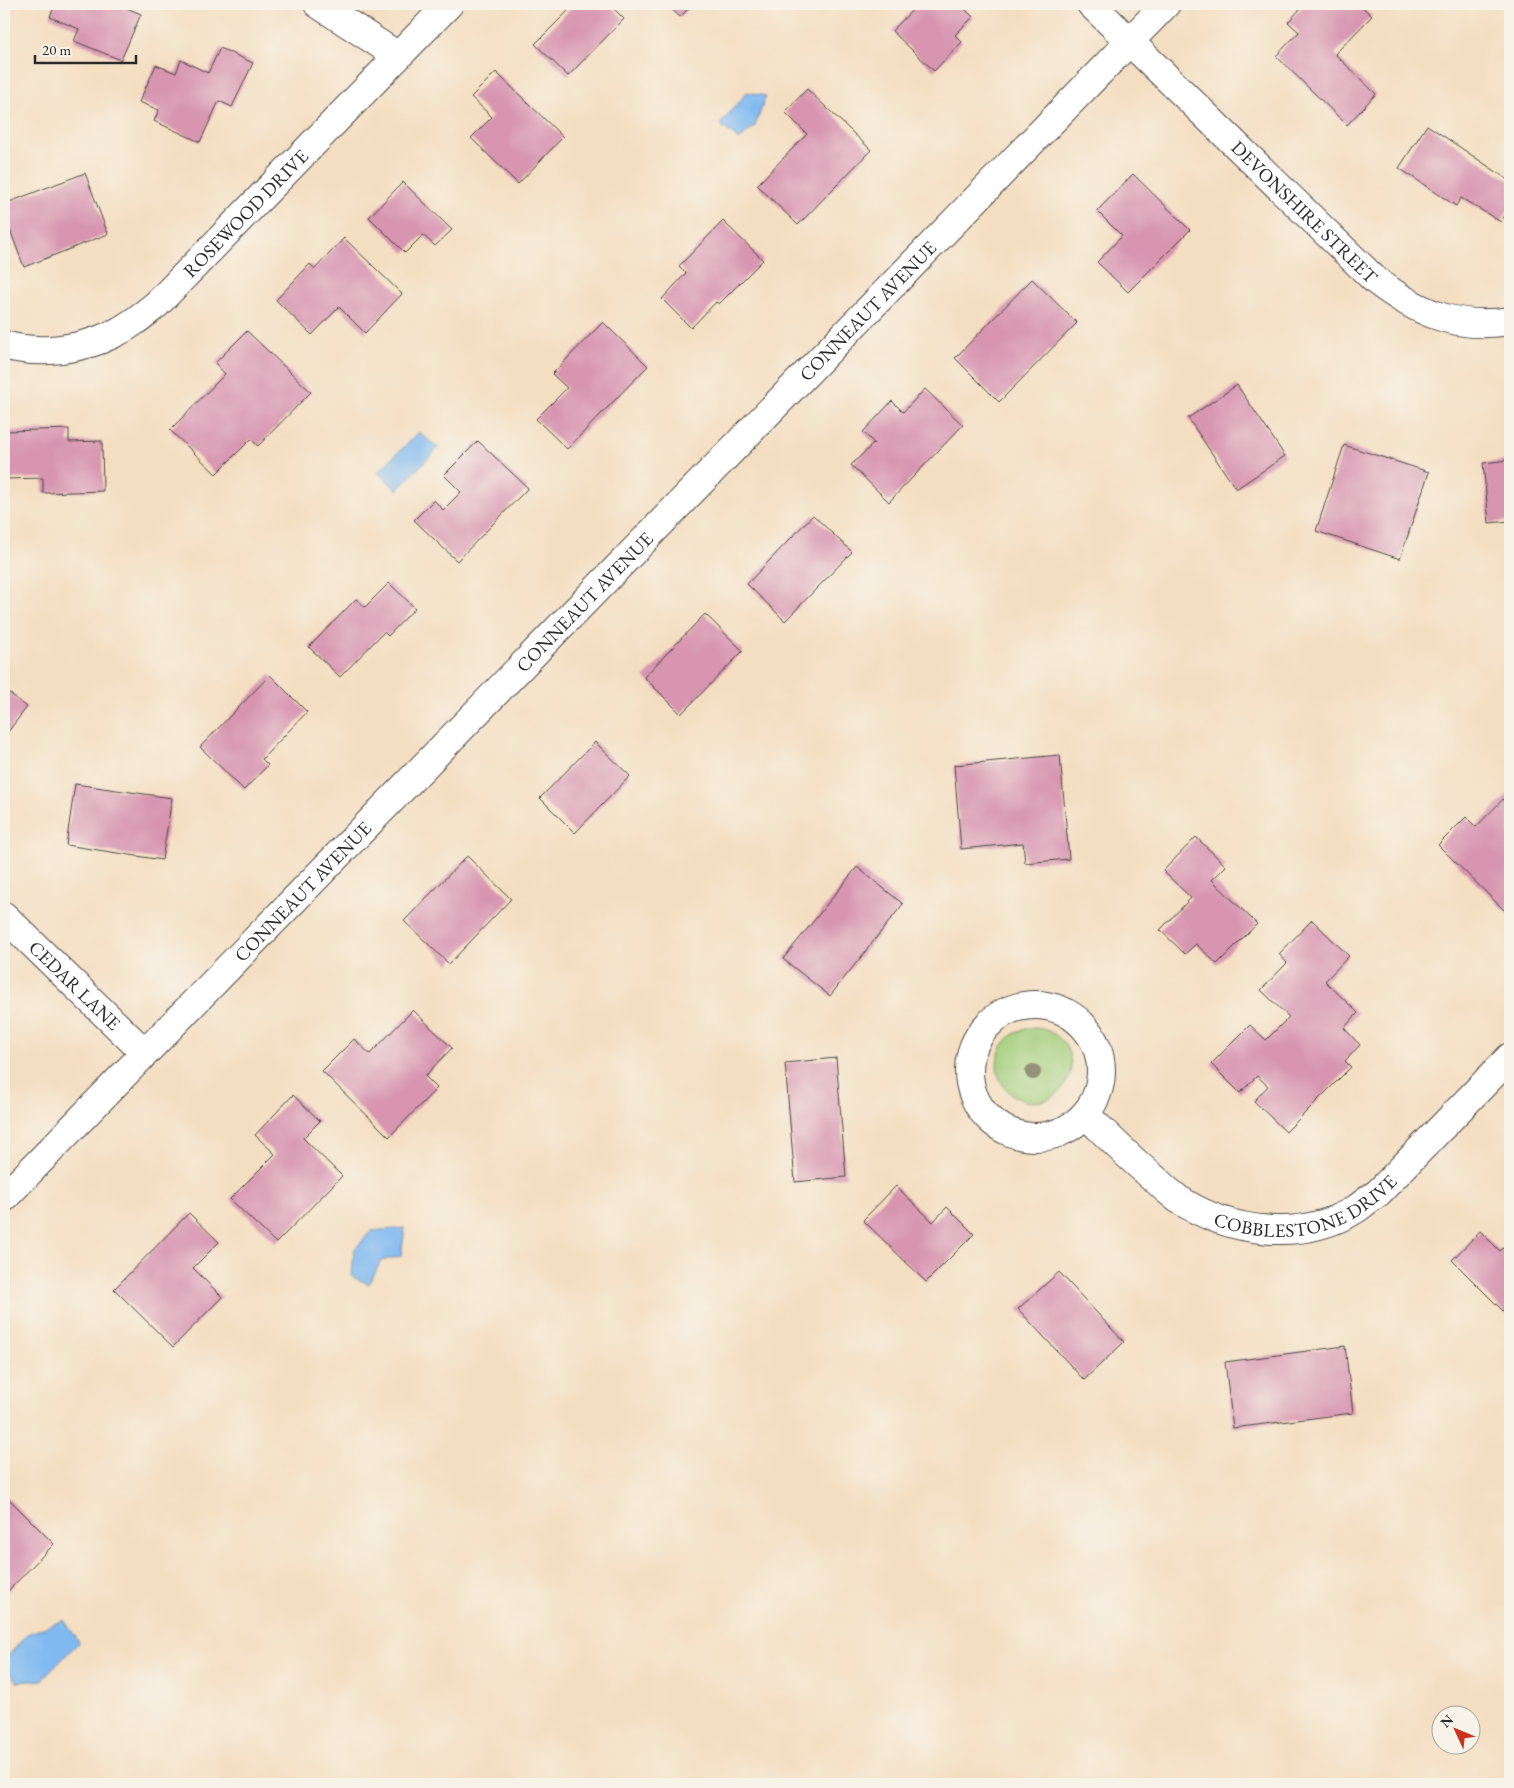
<svg xmlns="http://www.w3.org/2000/svg" width="1514" height="1788" font-family="'EB Garamond',serif">
	<style>
		.green { fill: #a3ce7b; stroke: #677c53 }
		.water { fill: #7fb9f0; stroke: #55728e }
		.building { fill: #d795b0 }
		.lines { fill: none; stroke-linecap: round; stroke-linejoin: round }
		.minor-casing { stroke: #494642; stroke-width: 30 }
		.minor { stroke: #fff; stroke-width: 28 }
		.tree { fill: #96927a }
		.labels { text-anchor: middle; dominant-baseline: central; stroke-width: 4; stroke-linejoin: round; paint-order: stroke }
		.street-label { font-size: 19px; fill: #2b2b2b; stroke: #f7f3e8 }
	</style>
	<rect width="100%" height="100%" fill="#f7f3e8"/>
	<filter id="ink" filterUnits="userSpaceOnUse"><feTurbulence type="fractalNoise" baseFrequency=".02" numOctaves="2"/><feDisplacementMap in="SourceGraphic" scale="10" xChannelSelector="R" yChannelSelector="G"/><feConvolveMatrix kernelMatrix="1 2 1 2 8 2 1 2 1" color-interpolation-filters="sRGB"/></filter>
	<filter id="wash" filterUnits="userSpaceOnUse"><feTurbulence type="fractalNoise" baseFrequency=".0096" numOctaves="4" result="noise"/><feDisplacementMap in="SourceGraphic" scale="20" xChannelSelector="R" yChannelSelector="G"/><feGaussianBlur stdDeviation="1.12" result="paint"/><feColorMatrix in="noise" values="0 0 0 0 0 0 0 0 0 0 0 0 0 0 0 0 0 1.4 0 .05"/><feComposite in="paint" operator="in"/></filter>
	<g filter="url(#wash)">
		<rect width="100%" height="100%" fill="#f4dec1"/>
		<!-- green -->
		<circle class="green" cx="1034" cy="1065" r="37"/>
		<!-- water -->
		<g class="water">
			<path d="M747,92L766,96L755,126L739,140L720,124Z"/>
			<path d="M419,432L438,448L397,490L378,472Z"/>
			<path d="M405,1228L401,1256L381,1261L369,1284L352,1277L354,1250L371,1231Z"/>
			<path d="M64,1620L79,1642L42,1680L17,1682L4,1665V1661L27,1634Z"/>
		</g>
		<g id="blocks">
			<!-- building -->
			<g class="building">
				<path d="M55,4H117L141,14L121,60L74,41L79,29L50,17Z"/>
				<path d="M575,4H609L624,19L568,76L535,44Z"/>
				<path d="M666,4H693L680,17Z"/>
				<path d="M918,4H960L973,17L955,35L962,42L934,71L892,31Z"/>
				<path d="M1305,4H1359L1372,16L1335,54L1376,94L1347,125L1276,56L1299,32L1288,22Z"/>
				<path d="M220,48L253,63L232,107L219,101L200,142L154,121L159,110L139,102L156,65L176,73L181,60L208,73Z"/>
				<path d="M496,72L563,137L518,184L471,138L492,117L471,97Z"/>
				<path d="M807,89L871,150L798,225L757,185L807,134L785,112Z"/>
				<path d="M1427,125L1510,181V207L1501,222L1461,198L1456,206L1399,168Z"/>
				<path d="M85,173L108,234L24,267L4,214V204Z"/>
				<path d="M1133,174L1190,230L1128,292L1097,262L1122,236L1097,211Z"/>
				<path d="M403,182L452,230L435,246L423,235L405,253L369,217Z"/>
				<path d="M723,221L763,260L719,304L716,302L691,328L662,299L686,273L679,266Z"/>
				<path d="M344,238L402,294L365,333L339,307L312,335L276,300L310,264L315,269Z"/>
				<path d="M1032,279L1077,323L999,402L955,358Z"/>
				<path d="M603,322L648,366L567,449L536,419L567,388L552,374Z"/>
				<path d="M247,331L311,392L258,446L251,439L216,474L170,430L225,374L215,363Z"/>
				<path d="M1237,385L1285,456L1236,489L1188,418Z"/>
				<path d="M925,389L963,425L889,502L851,465L874,443L863,432L892,401L903,412Z"/>
				<path d="M69,429V442L102,441L103,491L43,493V478L8,479L7,431Z"/>
				<path d="M478,441L528,488L457,561L414,520L434,500L443,510L461,492L444,475Z"/>
				<path d="M1344,445L1429,472L1400,559L1316,531Z"/>
				<path d="M1510,460V521L1489,523L1483,463Z"/>
				<path d="M813,515L852,552L785,621L747,584Z"/>
				<path d="M389,583L415,608L388,636L384,632L340,677L309,647L356,599L365,607Z"/>
				<path d="M705,614L743,651L681,714L644,677Z"/>
				<path d="M270,675L307,712L262,759L268,765L244,790L200,747Z"/>
				<path d="M4,689L27,707L4,737Z"/>
				<path d="M595,742L630,776L575,833L540,798Z"/>
				<path d="M1060,755L1069,859L1025,863L1023,843L961,849L954,765Z"/>
				<path d="M75,784L172,798L162,860L66,845Z"/>
				<path d="M1509,793L1510,795V916L1438,845L1466,817L1476,827Z"/>
				<path d="M1196,837L1226,866L1212,880L1257,924L1217,964L1196,944L1185,954L1160,930L1191,898L1163,871Z"/>
				<path d="M467,856L511,899L449,964L404,921Z"/>
				<path d="M857,867L903,904L830,996L783,959Z"/>
				<path d="M1312,920L1349,956L1325,981L1358,1013L1344,1028L1360,1045L1345,1061L1351,1067L1286,1132L1254,1101L1268,1086L1257,1076L1240,1093L1211,1064L1250,1025L1266,1040L1289,1017L1261,990L1287,963L1279,954Z"/>
				<path d="M413,1010L452,1048L425,1076L437,1088L389,1137L322,1071L354,1039L370,1054Z"/>
				<path d="M836,1058L846,1177L795,1182L785,1063Z"/>
				<path d="M293,1095L320,1121L303,1138L342,1176L276,1243L230,1199L275,1154L255,1135Z"/>
				<path d="M896,1186L933,1222L947,1207L974,1234L926,1282L863,1220Z"/>
				<path d="M189,1213L219,1242L193,1268L222,1297L173,1347L114,1289Z"/>
				<path d="M1480,1231L1500,1251L1510,1241V1318L1452,1260Z"/>
				<path d="M1059,1272L1124,1342L1084,1380L1018,1309Z"/>
				<path d="M1345,1346L1353,1413L1233,1428L1225,1362Z"/>
				<path d="M4,1494L54,1544L4,1595Z"/>
			</g>
		</g>
	</g>
	<g filter="url(#ink)">
		<use href="#blocks" fill-opacity="0" stroke="#494642" stroke-width="1"/>
		<g class="lines">
			<!-- minor casing -->
			<g class="minor-casing">
				<g id="minor">
					<path d="M318,4L398,56"/>
					<path id="s1" d="M1091,4L1375,280C1417,312 1456,330 1510,321"/>
					<path id="s2" d="M4,345C38,355 81,350 113,334C129,327 143,315 157,304L449,4"/>
					<path id="s3" d="M4,916L145,1053"/>
					<circle cx="1035" cy="1071" r="66"/>
					<path id="s4" d="M1085,1114C1108,1136 1130,1159 1155,1179C1162,1186 1170,1193 1178,1199C1230,1233 1301,1243 1356,1209C1363,1204 1370,1198 1378,1193L1510,1057"/>
					<path id="s5" d="M4,1198L1166,4"/>
				</g>
			</g>
			<!-- minor -->
			<use href="#minor" class="minor"/>
		</g>
		<!-- trees -->
		<circle class="tree" cx="1033" cy="1072" r="8"/>
	</g>
	<g class="labels">
		<!-- street labels -->
		<g class="street-label">
			<text stroke="none"><textPath href="#s1" startOffset="298">DEVONSHIRE STREET</textPath></text>
			<text stroke="none"><textPath href="#s2" startOffset="292">ROSEWOOD DRIVE</textPath></text>
			<text stroke="none"><textPath href="#s5" startOffset="1238">CONNEAUT AVENUE</textPath></text>
			<text stroke="none"><textPath href="#s5" startOffset="832">CONNEAUT AVENUE</textPath></text>
			<text stroke="none"><textPath href="#s5" startOffset="428">CONNEAUT AVENUE</textPath></text>
			<text stroke="none"><textPath href="#s3" startOffset="99">CEDAR LANE</textPath></text>
			<text stroke="none"><textPath href="#s4" startOffset="265">COBBLESTONE DRIVE</textPath></text>
		</g>
	</g>
	<!-- margin -->
	<rect width="1514" height="1788" fill="none" stroke="#f7f3e8" stroke-width="20"/>
	<!-- north arrow -->
	<g transform="translate(1456 1730) rotate(314)"><circle r="24" fill="#f7f3e8" stroke="#a5a39c"/>
	<path d="M0-4L9 19L0 12L-9 19Z" fill="#c8321e"/>
	<text y="-8" font-size="14" font-weight="bold" text-anchor="middle" fill="#2b2b2b">N</text>
	</g>
	<!-- scale -->
	<path d="M35 55v8h101v-8" fill="none" stroke="#2b2b2b" stroke-width="2.5"/>
	<text x="42" y="55" font-size="15" fill="#2b2b2b" stroke="#f7f3e8" stroke-width="4" paint-order="stroke">20 m</text>
</svg>
